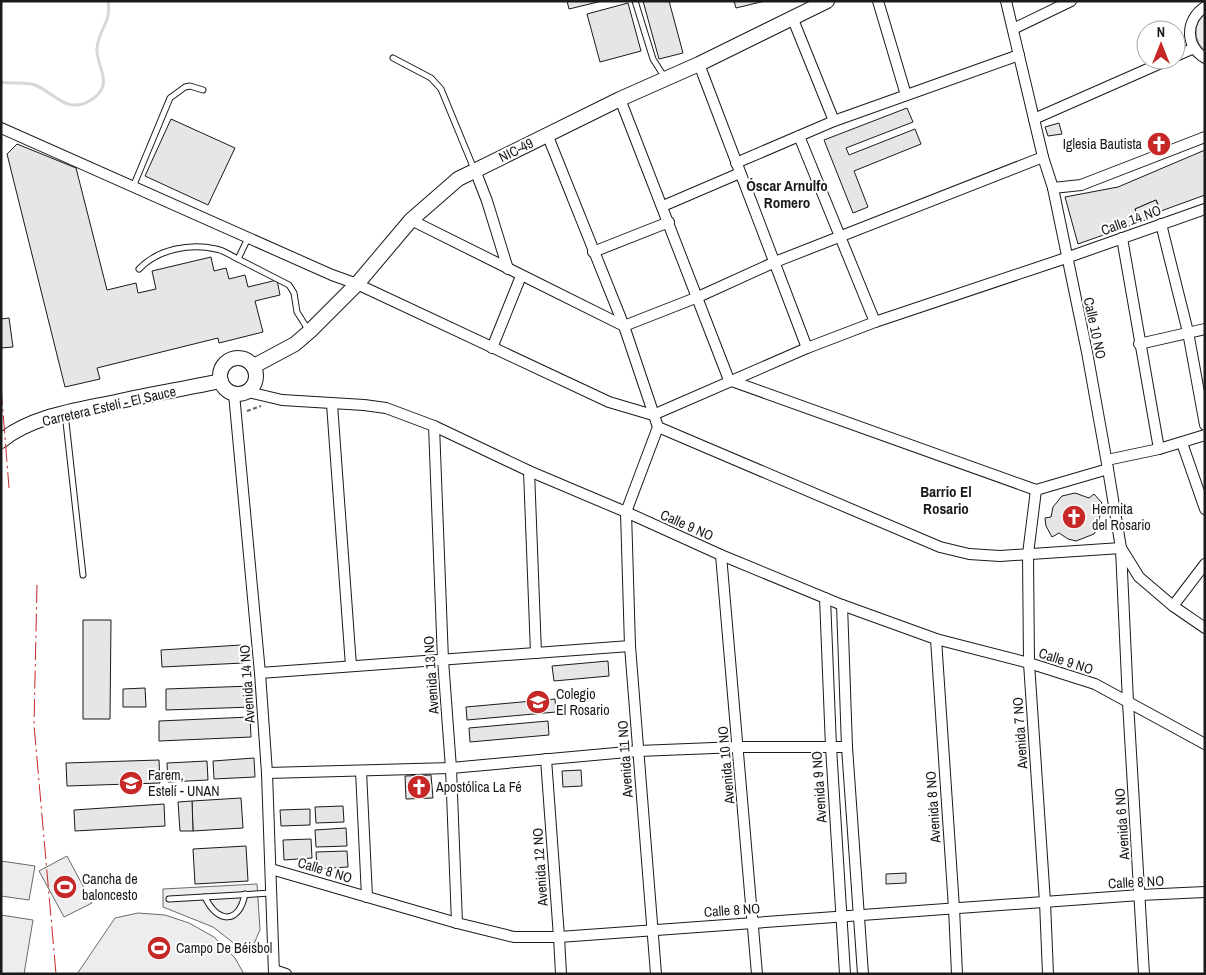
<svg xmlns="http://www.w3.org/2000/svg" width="1206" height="975" font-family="'Archivo Narrow',sans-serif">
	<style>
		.built { fill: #ededed; stroke: #6a6a6a }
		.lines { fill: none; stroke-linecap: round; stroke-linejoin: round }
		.stream { stroke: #d7d7d7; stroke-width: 3 }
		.building { fill: #e6e6e6; stroke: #1a1a1a }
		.lane-casing { stroke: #1a1a1a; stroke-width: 7 }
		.street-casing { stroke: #1a1a1a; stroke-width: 12 }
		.secondary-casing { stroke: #1a1a1a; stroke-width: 16 }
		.path { stroke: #5f5f5f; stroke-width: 2; stroke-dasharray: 4 2.5; stroke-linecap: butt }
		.lane { stroke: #fff; stroke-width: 5 }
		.street { stroke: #fff; stroke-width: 10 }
		.secondary { stroke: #fff; stroke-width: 14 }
		.power { stroke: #c62828; stroke-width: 1; stroke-dasharray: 18 4 2.5 4; stroke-linecap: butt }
		.labels { text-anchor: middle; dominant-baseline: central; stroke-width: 4; stroke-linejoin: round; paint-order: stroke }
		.poi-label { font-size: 14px; fill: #1a1a1a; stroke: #fff; text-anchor: start }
		.street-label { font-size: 14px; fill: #1a1a1a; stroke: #fff }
		.neighbourhood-label { font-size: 15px; font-weight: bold; fill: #1a1a1a; stroke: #fff }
	</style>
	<rect width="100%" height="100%" fill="#fff"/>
	<!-- built -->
	<g class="built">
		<path d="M1205,14V51L1199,44L1196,36V28L1199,20Z"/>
		<path d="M67,856L92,903L64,917L39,871Z"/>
		<path d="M1,861L35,866L29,900L1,896Z"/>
		<path d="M257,884L260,930L249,955L213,927L163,907V889Z"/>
		<path d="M138,913L165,915L189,923L214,937L235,958L244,974H77L115,918Z"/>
		<path d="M1,915L33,920L24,974H1Z"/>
	</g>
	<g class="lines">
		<!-- stream -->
		<path class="stream" d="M1,82C11,84 28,82 35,85C55,93 67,115 91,100C96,97 101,92 103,86C106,74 96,61 97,49C98,29 112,23 108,1"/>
	</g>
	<!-- building -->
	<g class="building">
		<path d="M567,1H602L569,9Z"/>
		<path d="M643,1H669L683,53L659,59Z"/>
		<path d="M734,1H765L736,8Z"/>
		<path d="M628,3L641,51L600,62L587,14Z"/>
		<path d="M907,108L913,122L846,148L849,155L915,129L921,144L854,171L868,207L853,213L824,140Z"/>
		<path d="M171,119L235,148L208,205L145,176Z"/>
		<path d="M1059,123L1062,134L1048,136L1045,127Z"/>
		<path d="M17,144L76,168L107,290L136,283L138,293L156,289L152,271L211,257L214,271L226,268L229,279L245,275L248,287L277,280L280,295L255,301L263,332L219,343L218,338L97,368L100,379L65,387L7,154Z"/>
		<path d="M1205,150V195L1161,211L1156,200L1135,209L1140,222L1078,244L1065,197L1118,187Z"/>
		<path d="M1156,200L1161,214L1140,222L1135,209Z"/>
		<path d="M9,318L13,347L1,348V319Z"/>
		<path d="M1075,493L1089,498L1094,494L1102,503L1096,508L1100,515L1098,528L1094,534L1076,541L1068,539L1059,533L1052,537L1046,526L1045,518L1051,517L1053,507L1062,496Z"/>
		<path d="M83,620H111L110,719H83Z"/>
		<path d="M241,645L243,663L162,667L161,650Z"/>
		<path d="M608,661L609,676L554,681L552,666Z"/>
		<path d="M252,686V707L166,710V689Z"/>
		<path d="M145,688L146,707H123V689Z"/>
		<path d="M555,699L556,712L467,720L466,707Z"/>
		<path d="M250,717L251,737L159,741V721Z"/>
		<path d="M548,721L549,735L470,742L469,728Z"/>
		<path d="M254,758L255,777L214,779L213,761Z"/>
		<path d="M159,760L160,783L67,786L66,763Z"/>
		<path d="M207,761L208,780L168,782L167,763Z"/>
		<path d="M581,770L582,786L563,787L562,771Z"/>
		<path d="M431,775L433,798L406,799L405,776Z"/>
		<path d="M241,798L243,828L193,831L192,801Z"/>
		<path d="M192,801L193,831H180L178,802Z"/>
		<path d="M164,804L165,826L75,831L74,810Z"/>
		<path d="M343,806L344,822L316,823L315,807Z"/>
		<path d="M310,809V825L281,826L280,810Z"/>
		<path d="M346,828L347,846L316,847L315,830Z"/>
		<path d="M311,839L312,858L284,860L283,840Z"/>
		<path d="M246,846L248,881L195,884L193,849Z"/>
		<path d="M347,851L348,867L317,869L316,852Z"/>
		<path d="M906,873V883L886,884V874Z"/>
	</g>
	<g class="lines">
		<!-- lane casing -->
		<g class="lane-casing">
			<g id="lane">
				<path d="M635,1L653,59L665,78"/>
				<path d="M393,58L431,78L441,89L474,169"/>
				<path d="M133,187L170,98L185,87L190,86L203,90"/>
				<path d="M248,238L238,259L289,285L294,293L297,312L309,331"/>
				<path d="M139,269C158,249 190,243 216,249C224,250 231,256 238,259"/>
				<path d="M65,413L83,575"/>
				<path d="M205,897C217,923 239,925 245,894"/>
				<path d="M169,899L271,893"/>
			</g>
		</g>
		<!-- street casing -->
		<g class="street-casing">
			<g id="street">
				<path d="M878,1L906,95"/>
				<path d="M1006,1L1043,157L1053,188L1087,352L1108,469L1121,548L1139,577L1173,606L1205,628"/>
				<path d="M1205,7C1186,19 1184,46 1205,58"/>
				<path d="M792,17L834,121"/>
				<path d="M1013,29L1071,1"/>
				<path d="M1176,56L1194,48"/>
				<path d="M699,64L807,348"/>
				<path d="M620,99L729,380L1036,490L1108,469"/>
				<path d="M1034,119L1168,60"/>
				<path d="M1,128L332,275L357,284L609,402L653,415L807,348L875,322L1066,258L1205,209"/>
				<path d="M547,134L624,326L658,427L940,547L969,554L1000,556L1121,548"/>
				<path d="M799,136L875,322"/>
				<path d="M736,163L834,121L1019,55"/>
				<path d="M475,170L487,201L508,269"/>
				<path d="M1053,188L1081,185L1205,137"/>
				<path d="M663,206L740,173"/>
				<path d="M411,220L624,326L698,297L775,262L1043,157"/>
				<path d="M1161,224L1188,332L1205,425"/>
				<path d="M1122,238L1159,449"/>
				<path d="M593,252L669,222"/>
				<path d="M1139,344L1205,329"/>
				<path d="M492,348L521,276"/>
				<path d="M248,392L282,400L364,405L386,408L434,426L529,471L626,512L721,555L842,605L936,639L1029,663L1095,684L1205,744"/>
				<path d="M234,394L260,673L267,773L274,974"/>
				<path d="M332,404L351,666"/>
				<path d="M434,426L443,660L451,768L457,923"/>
				<path d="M1182,443L1205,509"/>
				<path d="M1107,460L1159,449L1205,435"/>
				<path d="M529,471L536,653"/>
				<path d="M1036,490L1028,554L1029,663L1045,902L1048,974"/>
				<path d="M1121,549L1128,702L1144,974"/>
				<path d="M721,555L757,974"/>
				<path d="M825,598L831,747L845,974"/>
				<path d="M842,605L847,747L863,974"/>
				<path d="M1173,606L1205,564"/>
				<path d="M936,639L954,908L957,974"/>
				<path d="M260,673L630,646"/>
				<path d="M546,759L559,937L561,974"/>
				<path d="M361,771L367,897"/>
				<path d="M267,773L451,768L638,751L739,747H847"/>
				<path d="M271,869L457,923L514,937H559L1140,895L1205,892"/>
				<path d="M274,970L286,974"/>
				<path d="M656,974L630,646L626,512L658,427"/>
			</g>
		</g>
		<!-- secondary casing -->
		<g class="secondary-casing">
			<g id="secondary">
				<circle cx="238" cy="376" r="18"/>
				<path d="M254,366L295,344L310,331L357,284L411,220L458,179L620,99L699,64L827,1"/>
				<path d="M1,441C33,415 80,410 120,401C153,394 187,388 221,381"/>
			</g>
		</g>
		<!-- path -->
		<path class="path" d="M247,411L261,406"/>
		<!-- lane -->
		<use href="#lane" class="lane"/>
		<!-- street -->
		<use href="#street" class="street"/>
		<!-- secondary -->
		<use href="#secondary" class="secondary"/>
		<!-- power -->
		<g class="power">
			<path d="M1,387L9,488"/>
			<path d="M37,585L34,725L56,974"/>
		</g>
	</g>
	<!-- icons -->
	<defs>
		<g id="church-disc" transform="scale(1.25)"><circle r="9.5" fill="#c62828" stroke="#fff"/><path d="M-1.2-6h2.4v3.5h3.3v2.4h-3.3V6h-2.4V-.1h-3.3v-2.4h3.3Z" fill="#fff"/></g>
		<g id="university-disc" transform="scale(1.25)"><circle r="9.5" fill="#c62828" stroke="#fff"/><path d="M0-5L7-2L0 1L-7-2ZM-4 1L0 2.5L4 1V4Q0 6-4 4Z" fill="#fff"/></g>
		<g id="stadium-disc" transform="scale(1.25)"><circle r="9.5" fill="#c62828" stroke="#fff"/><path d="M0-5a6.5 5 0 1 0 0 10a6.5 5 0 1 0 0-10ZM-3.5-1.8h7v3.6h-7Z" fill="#fff"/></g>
	</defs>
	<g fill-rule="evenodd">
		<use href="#church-disc" x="1159" y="144"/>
		<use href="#church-disc" x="1074" y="517"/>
		<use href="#university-disc" x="538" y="702"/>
		<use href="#university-disc" x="131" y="783"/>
		<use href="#church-disc" x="419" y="787"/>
		<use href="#stadium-disc" x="65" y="887"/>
		<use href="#stadium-disc" x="159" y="948"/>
	</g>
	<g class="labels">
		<!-- poi labels -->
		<g class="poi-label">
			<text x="1142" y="144" text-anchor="end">Iglesia Bautista</text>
			<text x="1092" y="509">Hermita<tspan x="1092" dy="16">del Rosario</tspan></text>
			<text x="556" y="694">Colegio<tspan x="556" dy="16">El Rosario</tspan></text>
			<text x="148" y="775">Farem,<tspan x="148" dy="16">Estelí - UNAN</tspan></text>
			<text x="436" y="787">Apostólica La Fé</text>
			<text x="82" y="879">Cancha de<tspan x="82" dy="16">baloncesto</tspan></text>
			<text x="176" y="948">Campo De Béisbol</text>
		</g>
		<!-- street labels -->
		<g class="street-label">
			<text transform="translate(516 150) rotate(-26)">NIC-49</text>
			<text transform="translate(1131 220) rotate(-20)">Calle 14 NO</text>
			<text transform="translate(1095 328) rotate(78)">Calle 10 NO</text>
			<text transform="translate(109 406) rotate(-13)">Carretera Estelí - El Sauce</text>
			<text transform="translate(687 525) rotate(24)">Calle 9 NO</text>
			<text transform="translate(1066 661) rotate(18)">Calle 9 NO</text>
			<text transform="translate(431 675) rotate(-94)">Avenida 13 NO</text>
			<text transform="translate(247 684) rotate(-94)">Avenida 14 NO</text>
			<text transform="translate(1020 733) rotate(-94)">Avenida 7 NO</text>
			<text transform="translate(625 759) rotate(-94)">Avenida 11 NO</text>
			<text transform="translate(726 765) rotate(-95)">Avenida 10 NO</text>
			<text transform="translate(819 787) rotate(-94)">Avenida 9 NO</text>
			<text transform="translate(933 807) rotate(-94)">Avenida 8 NO</text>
			<text transform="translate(1122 824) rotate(-94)">Avenida 6 NO</text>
			<text transform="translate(540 867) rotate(-94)">Avenida 12 NO</text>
			<text transform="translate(325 870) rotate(17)">Calle 8 NO</text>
			<text transform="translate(1136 882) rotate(-3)">Calle 8 NO</text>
			<text transform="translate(732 910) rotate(-4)">Calle 8 NO</text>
		</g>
		<!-- neighbourhood labels -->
		<g class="neighbourhood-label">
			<text x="787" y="185">Óscar Arnulfo<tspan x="787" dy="17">Romero</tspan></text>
			<text x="946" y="491">Barrio El<tspan x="946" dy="17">Rosario</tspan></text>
		</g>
	</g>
	<!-- border -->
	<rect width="1206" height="975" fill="none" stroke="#1a1a1a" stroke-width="5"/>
	<!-- north arrow -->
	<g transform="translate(1161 45)"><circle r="24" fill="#ffffff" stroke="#a3a3a3"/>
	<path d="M0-4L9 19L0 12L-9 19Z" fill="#c62828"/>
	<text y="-8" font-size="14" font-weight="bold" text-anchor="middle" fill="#1a1a1a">N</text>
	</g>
</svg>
